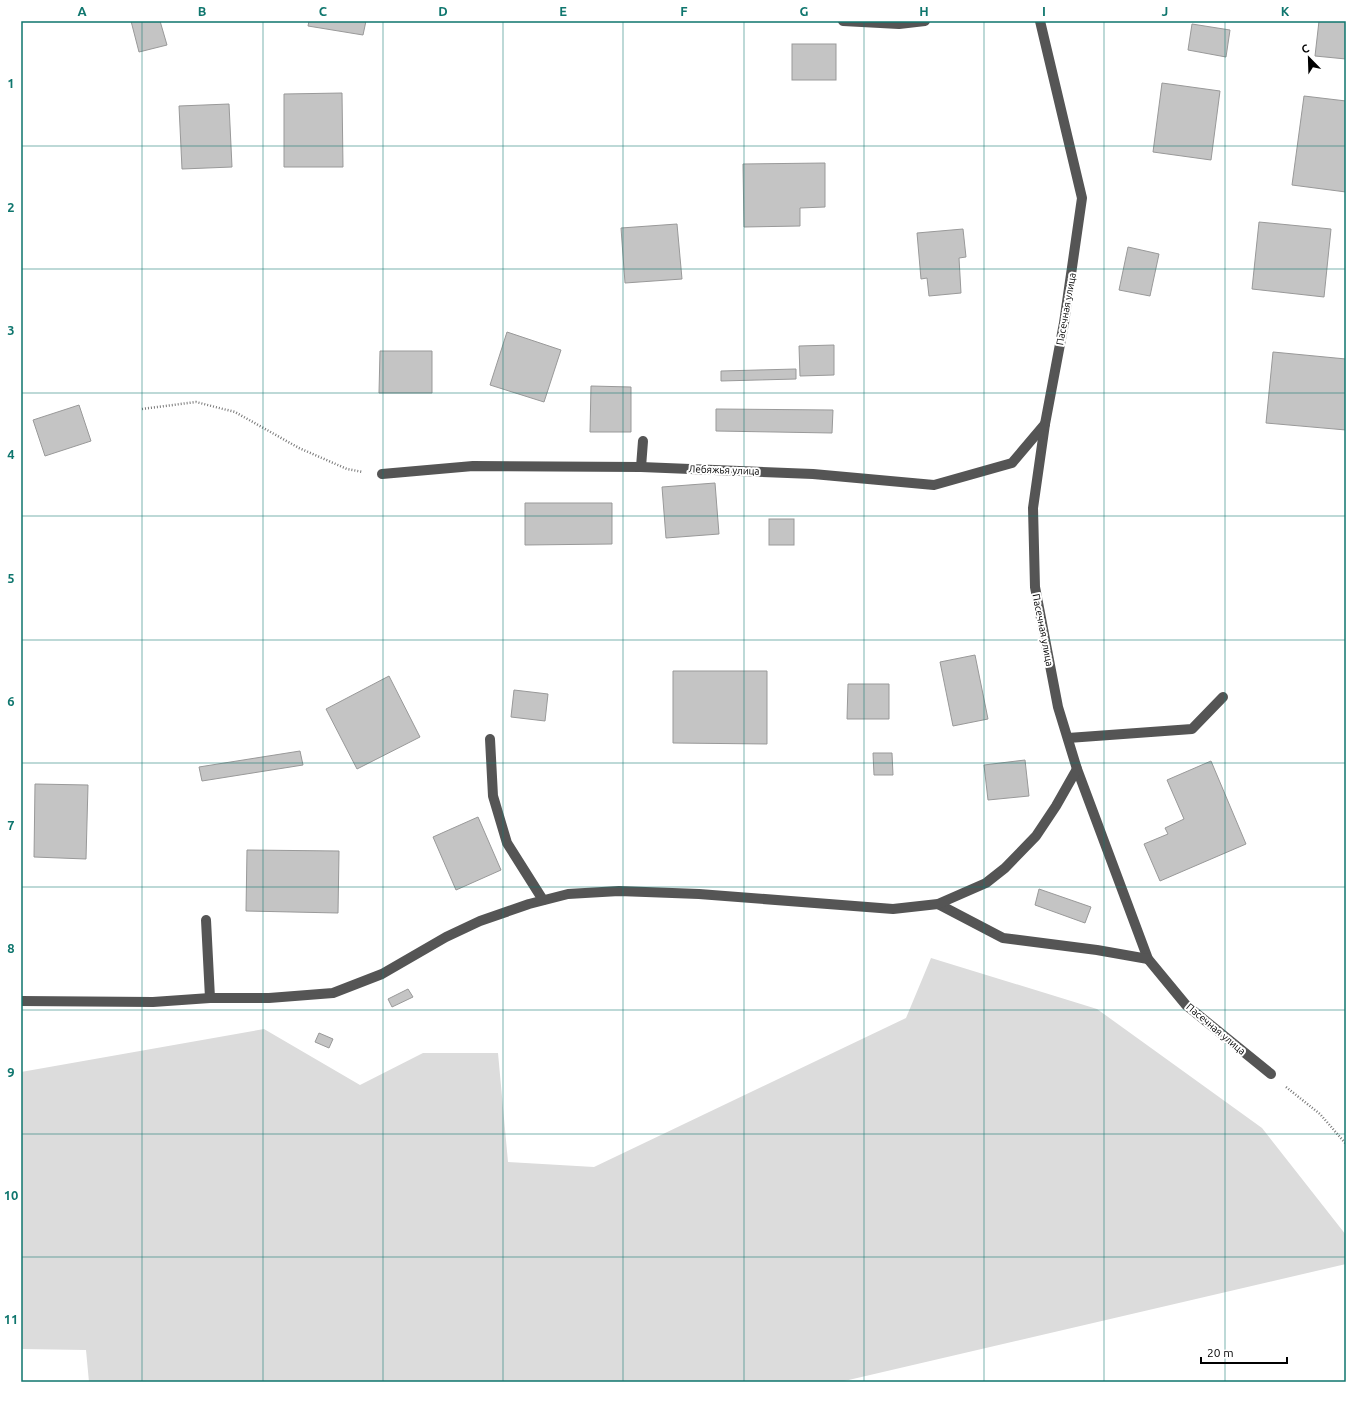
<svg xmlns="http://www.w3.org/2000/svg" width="1367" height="1403" font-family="Ubuntu,sans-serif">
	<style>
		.green { fill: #dcdcdc }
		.building { fill: #c4c4c4; stroke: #999 }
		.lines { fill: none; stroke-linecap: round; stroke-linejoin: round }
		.path { stroke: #777; stroke-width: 2.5; stroke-dasharray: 1 2; stroke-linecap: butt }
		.minor { stroke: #555; stroke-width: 10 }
		.grid { fill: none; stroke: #0f766e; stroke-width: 1; stroke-opacity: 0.55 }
		.labels { text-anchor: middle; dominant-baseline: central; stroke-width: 4; stroke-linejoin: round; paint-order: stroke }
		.street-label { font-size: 10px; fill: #000; stroke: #fff }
		.neatline { fill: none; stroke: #0f766e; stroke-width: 1.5 }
		.grid-label { font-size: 13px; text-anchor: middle; font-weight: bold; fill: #0f766e }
	</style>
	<rect width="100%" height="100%" fill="#fff"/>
	<!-- green -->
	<path class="green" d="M931,958L1097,1009L1262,1128L1346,1235V1264L840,1382H89L86,1350L21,1349V1072L264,1029L360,1085L423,1053H498L508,1162L594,1167L906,1018Z"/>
	<!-- building -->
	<g class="building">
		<path d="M131,21H160L167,45L139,52Z"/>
		<path d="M309,21H366L363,35L308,26Z"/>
		<path d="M1319,21H1346V59L1315,56Z"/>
		<path d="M1192,24L1230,30L1226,57L1188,50Z"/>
		<rect x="792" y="44" width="44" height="36"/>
		<path d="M1162,83L1220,91L1211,160L1153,152Z"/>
		<path d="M342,93L343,167H284V94Z"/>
		<path d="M1304,96L1346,101V192L1292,185Z"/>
		<path d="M229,104L232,167L182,169L179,106Z"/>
		<path d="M825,163V207L800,208V226L744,227L743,164Z"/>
		<path d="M1259,222L1331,229L1324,297L1252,289Z"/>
		<path d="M677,224L682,279L625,283L621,228Z"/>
		<path d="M963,229L966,257L959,258L961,293L929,296L927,278L921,279L917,233Z"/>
		<path d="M1128,247L1159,254L1150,296L1119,290Z"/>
		<path d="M507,332L561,350L544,402L490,385Z"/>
		<path d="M834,345V375L800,376L799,346Z"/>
		<path d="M380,351H432V393H379Z"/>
		<path d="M1273,352L1346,359V430L1266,423Z"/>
		<path d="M796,369V379L721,381V371Z"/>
		<path d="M591,386L631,387V432H590Z"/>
		<path d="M79,405L91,441L45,456L33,420Z"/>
		<path d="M716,409L833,410L832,433L716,431Z"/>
		<path d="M715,483L719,534L666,538L662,487Z"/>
		<path d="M525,503H612V544L525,545Z"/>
		<rect x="769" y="519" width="25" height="26"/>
		<path d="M975,655L988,719L953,726L940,662Z"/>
		<path d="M673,671H767V744L673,743Z"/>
		<path d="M389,676L420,737L357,769L326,709Z"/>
		<path d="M848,684H889V719H847Z"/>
		<path d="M514,690L548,694L545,721L511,717Z"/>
		<path d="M300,751L303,765L202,781L199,767Z"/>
		<path d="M873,753H892L893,775H874Z"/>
		<path d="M1025,760L1029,796L988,800L984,765Z"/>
		<path d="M1211,761L1246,844L1160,881L1144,844L1168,834L1165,828L1184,819L1167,780Z"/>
		<path d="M35,784L88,785L86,859L34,857Z"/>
		<path d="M478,817L501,870L456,890L433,837Z"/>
		<path d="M247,850L339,851L338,913L246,911Z"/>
		<path d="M1039,889L1091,907L1085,923L1035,905Z"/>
		<path d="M408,989L413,997L392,1007L388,999Z"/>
		<path d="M319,1033L333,1039L329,1048L315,1042Z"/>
	</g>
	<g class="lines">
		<!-- path -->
		<g class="path">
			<path d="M142,409L196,402L235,412L299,448L347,469L363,472"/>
			<path d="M1286,1087L1320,1114L1346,1144"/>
		</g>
		<!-- minor -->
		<g class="minor">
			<path d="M843,21L899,24L925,21"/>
			<path d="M1040,21L1082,198L1064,323L1045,424L1033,508L1035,587L1058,707L1077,769L1148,959L1186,1005L1271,1074"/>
			<path d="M641,467L643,441"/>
			<path d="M382,474L473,466L641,467L813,474L934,485L1012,463L1045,424"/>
			<path d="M1068,738L1192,729L1223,697"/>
			<path d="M490,739L493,796L507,843L543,900"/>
			<path d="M938,904L1003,938L1097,950L1148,959"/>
			<path d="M206,920L210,998"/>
			<path d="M21,1001L153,1002L210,998H269L333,993L382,974L446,937L480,921L529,904L568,894L619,891L699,894L893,909L938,904L986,883L1005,868L1036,836L1056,806L1077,769"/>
		</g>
	</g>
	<!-- grid -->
	<path class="grid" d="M142,21V1382M263,21V1382M383,21V1382M503,21V1382M623,21V1382M744,21V1382M864,21V1382M984,21V1382M1104,21V1382M1225,21V1382M21,146H1346M21,269H1346M21,393H1346M21,516H1346M21,640H1346M21,763H1346M21,887H1346M21,1010H1346M21,1134H1346M21,1257H1346"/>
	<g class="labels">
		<!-- street labels -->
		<g class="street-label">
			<text transform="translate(1066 309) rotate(-80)">Пасечная улица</text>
			<text transform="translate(724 470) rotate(2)">Лебяжья улица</text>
			<text transform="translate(1043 630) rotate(79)">Пасечная улица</text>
			<text transform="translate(1216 1029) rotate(40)">Пасечная улица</text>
		</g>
	</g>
	<!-- border -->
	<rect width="1367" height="1403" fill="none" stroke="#ffffff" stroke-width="44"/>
	<!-- north arrow -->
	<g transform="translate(1309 58) rotate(337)" stroke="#ffffff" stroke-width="3" paint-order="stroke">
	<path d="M0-3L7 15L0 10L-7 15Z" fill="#000000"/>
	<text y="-6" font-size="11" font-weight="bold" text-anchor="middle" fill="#000000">С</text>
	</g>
	<!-- scale -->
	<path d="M1201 1357v6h86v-6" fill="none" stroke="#000000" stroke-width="2"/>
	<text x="1207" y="1357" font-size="12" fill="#000000" stroke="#ffffff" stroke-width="3" paint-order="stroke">20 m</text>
	<rect x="22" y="22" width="1323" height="1359" class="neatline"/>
	<g class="grid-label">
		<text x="82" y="16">A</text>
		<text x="202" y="16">B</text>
		<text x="323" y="16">C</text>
		<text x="443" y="16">D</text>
		<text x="563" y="16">E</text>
		<text x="684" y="16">F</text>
		<text x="804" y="16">G</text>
		<text x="924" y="16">H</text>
		<text x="1044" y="16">I</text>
		<text x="1165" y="16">J</text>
		<text x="1285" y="16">K</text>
		<text x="11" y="88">1</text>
		<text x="11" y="212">2</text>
		<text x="11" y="335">3</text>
		<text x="11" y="459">4</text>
		<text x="11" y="583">5</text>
		<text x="11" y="706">6</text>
		<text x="11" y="830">7</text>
		<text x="11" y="953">8</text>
		<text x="11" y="1077">9</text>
		<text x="11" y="1200">10</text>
		<text x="11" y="1324">11</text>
	</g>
</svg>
